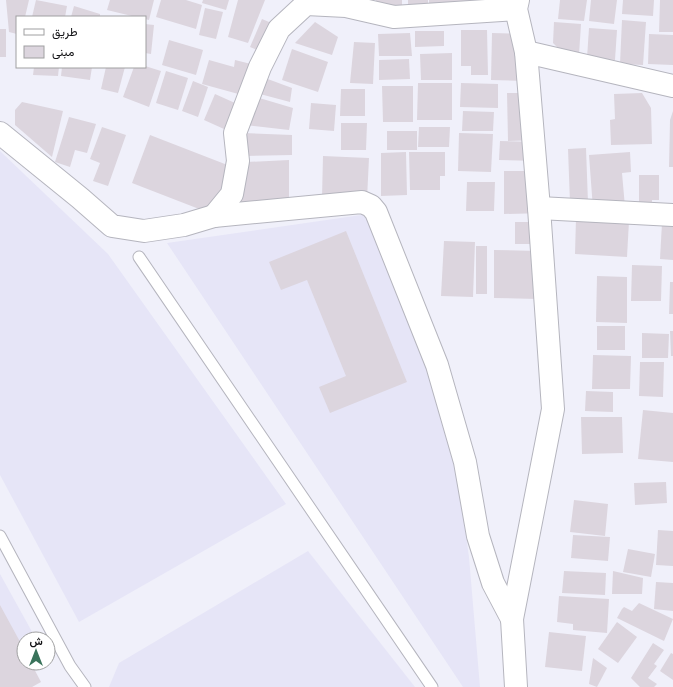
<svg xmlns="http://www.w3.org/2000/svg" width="673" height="687" font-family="'Fira Sans Condensed',Vazirmatn,sans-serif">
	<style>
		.built { fill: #e6e5f7 }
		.building { fill: #dcd5de }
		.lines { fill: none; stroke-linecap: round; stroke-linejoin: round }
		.service-casing { stroke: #b5b5be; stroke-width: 13 }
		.minor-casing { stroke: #b5b5be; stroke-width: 24 }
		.service { stroke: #fff; stroke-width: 11 }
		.minor { stroke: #fff; stroke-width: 22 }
	</style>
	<rect width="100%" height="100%" fill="#f0f0fa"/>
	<!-- built -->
	<g class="built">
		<path d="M0,151L108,254L286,504L79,622L0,475Z"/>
		<path d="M368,214L451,424L469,557L480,687H463L167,243Z"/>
		<path d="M308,551L415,687H109L119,663Z"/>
		<path d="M0,574L36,639H24V661L0,677Z"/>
	</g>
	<!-- building -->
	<g class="building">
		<path d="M6,0H29L25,17H17V34L9,32Z"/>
		<path d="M36,0L67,6L65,17H32Z"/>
		<path d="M110,0H154L149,20L145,19V17H136L107,10Z"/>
		<path d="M161,0H186L202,5L196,29L156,17Z"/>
		<path d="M203,0H229L226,10L202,3Z"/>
		<path d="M238,0H265L248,43L228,37Z"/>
		<rect x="376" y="0" width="26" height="9"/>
		<rect x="408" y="0" width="20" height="9"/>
		<path d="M429,0H475V6L429,7Z"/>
		<path d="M560,0H587L584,21L558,19Z"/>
		<path d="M591,0H617L614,24L589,21Z"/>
		<path d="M623,0H654L653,16L622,14Z"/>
		<path d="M660,0H673V32H659Z"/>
		<path d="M74,6L100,14V17H71Z"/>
		<path d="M205,8L223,12L216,39L199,35Z"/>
		<path d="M262,19L276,25L262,52L250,47Z"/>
		<path d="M622,20L646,22L643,65L620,64Z"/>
		<path d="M315,22L338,37L332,55L295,43Z"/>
		<path d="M554,22L581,24L579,55L564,54L553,43Z"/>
		<path d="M145,24L154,25L151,54L145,53Z"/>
		<path d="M589,28L617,30L615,60L587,58Z"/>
		<rect x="0" y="29" width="6" height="28"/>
		<path d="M461,30H487L488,75H471V66H461Z"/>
		<path d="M415,31H444V46L415,47Z"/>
		<path d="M410,33L412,56H379L378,34Z"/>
		<path d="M492,33L527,34L526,81L491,80Z"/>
		<path d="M649,34L673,35V65L648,64Z"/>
		<path d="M169,40L203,50L196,75L162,65Z"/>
		<path d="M354,42L375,43L373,84L350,83Z"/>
		<path d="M292,49L328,62L318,92L282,80Z"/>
		<path d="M452,53V80H421L420,54Z"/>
		<path d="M409,59L410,79L379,80V60Z"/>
		<path d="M209,60L234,67L235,60L251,64L242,95L202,84Z"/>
		<path d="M145,66L161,71L149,107L123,97L134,67H145Z"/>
		<path d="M34,67H59L58,76L33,75Z"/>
		<path d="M62,67H92L90,80L61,76Z"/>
		<path d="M106,67H125L118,93L101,89Z"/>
		<path d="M166,71L188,78L178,110L156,103Z"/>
		<path d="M265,78L292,88L290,102L260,94Z"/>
		<path d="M193,81L208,87L198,117L182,111Z"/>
		<path d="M418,83H452V120H417Z"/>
		<path d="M461,83L498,84V108L460,107Z"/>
		<path d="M382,86H413V122H383Z"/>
		<path d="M341,89H365V116H340Z"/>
		<path d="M507,93H535L540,140L508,141Z"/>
		<path d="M642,93L651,108L652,144L611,145L610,120L615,119L614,94Z"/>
		<path d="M215,94L235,103L224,129L204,120Z"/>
		<path d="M256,97L293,108L289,130L245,125Z"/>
		<path d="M22,102L63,111L52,157L15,125V110Z"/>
		<path d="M311,103L336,105L334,131L309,129Z"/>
		<path d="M463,111L494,112L493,131H462Z"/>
		<path d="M673,111V167H669L670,120Z"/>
		<path d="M69,117L96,124L87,153L75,150L70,167L55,162Z"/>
		<path d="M341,123H367L366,150H341Z"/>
		<path d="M102,127L126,135L108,186L93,181L100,163L90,159Z"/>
		<path d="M419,127H450L449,147H418Z"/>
		<rect x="387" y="131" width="30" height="19"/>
		<path d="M243,133L292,135V155L244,156Z"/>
		<path d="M459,133L493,134L491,172L458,171Z"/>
		<path d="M150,135L230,166L212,214L132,183Z"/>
		<path d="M500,141L538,142V161L499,160Z"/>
		<path d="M586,148L588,203H570L568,149Z"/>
		<path d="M406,152L407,195L381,196V153Z"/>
		<path d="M409,152H445V176H440V190H410Z"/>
		<path d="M630,152L631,172L622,173L625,207L593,209L589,155Z"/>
		<path d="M323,156L369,158L367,199L322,197Z"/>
		<path d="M289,160V204L236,211L246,162Z"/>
		<path d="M504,171H546V213L504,214Z"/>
		<path d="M639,175H659V200H652V216H639Z"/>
		<path d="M467,182H495L494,211H466Z"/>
		<path d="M576,218L629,221L627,257L575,254Z"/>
		<rect x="515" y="222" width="26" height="22"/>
		<path d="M662,223H673V260L660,259Z"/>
		<path d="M346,231L407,382L330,413L319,387L346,376L307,280L281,290L269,262Z"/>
		<path d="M444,241L475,242L473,297L441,296Z"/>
		<rect x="476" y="246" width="11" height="48"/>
		<path d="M494,250L538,251L537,299L494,298Z"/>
		<path d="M632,265L662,266L661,301H631Z"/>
		<path d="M597,276L627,277V323L596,322Z"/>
		<path d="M670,282H673V314H669Z"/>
		<rect x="597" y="326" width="28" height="24"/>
		<path d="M670,331H673V356H671Z"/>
		<path d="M642,333L669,334L668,358H642Z"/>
		<path d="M593,355L631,356L630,389H592Z"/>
		<path d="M640,362H664L663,397L639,396Z"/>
		<path d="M586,391L613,392V412L585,411Z"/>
		<path d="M643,410L673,413V462L638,459Z"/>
		<path d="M581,417H622L623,453L582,454Z"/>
		<path d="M666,482L667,503L635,505L634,483Z"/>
		<path d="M574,500L608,504L605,536L570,532Z"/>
		<path d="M658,530L673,531V566L656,565Z"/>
		<path d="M573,535L610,537L608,561L571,558Z"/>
		<path d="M628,549L655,554L651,577L623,572Z"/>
		<path d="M564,571L606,573L605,595L562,593Z"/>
		<path d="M613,571L643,578L642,594H612Z"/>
		<path d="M656,582L673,583V611L654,609Z"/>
		<path d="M559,596L609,599L607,633L573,630V624L557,622Z"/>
		<path d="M639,603L673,619L664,641L617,618L622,609L624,607L632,611Z"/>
		<path d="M0,605L24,649V663H31L41,682L32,687H0Z"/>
		<path d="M617,622L637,637L618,663L598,649Z"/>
		<path d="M549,632L586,636L582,671L545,667Z"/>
		<path d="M653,643L664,650L654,664L657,666L648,678L657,684L654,687H640L631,678Z"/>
		<path d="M671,653L673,654V680L660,671Z"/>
		<path d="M593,658L607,668L597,687L589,684Z"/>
	</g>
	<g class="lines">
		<!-- service casing -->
		<g class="service-casing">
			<g id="service">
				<path d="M139,257L432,687"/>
				<path d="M0,536L70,666L85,687"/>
			</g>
		</g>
		<!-- minor casing -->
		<g class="minor-casing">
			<g id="minor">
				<path d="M526,52L673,86"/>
				<path d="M0,133L80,198L112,226L144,231L184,225L214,216L362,202L371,206L376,212L437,365L465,462L478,536L493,583L512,619"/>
				<path d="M539,208L673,215"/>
				<path d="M214,216L232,194L238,161L235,133L260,67L279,29L306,4L346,6L394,17L516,9"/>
				<path d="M516,687L512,619L553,409L539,208L526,52L516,9L518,0"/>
			</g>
		</g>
		<!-- service -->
		<use href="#service" class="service"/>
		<!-- minor -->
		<use href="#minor" class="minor"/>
	</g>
	<!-- legend -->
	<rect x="16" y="16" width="130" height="52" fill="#ffffff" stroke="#a0a0a1"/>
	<rect x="24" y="29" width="20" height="6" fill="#ffffff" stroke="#a0a0a1"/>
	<text x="52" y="36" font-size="12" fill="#121215">طريق</text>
	<rect x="24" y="46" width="20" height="12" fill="#dcd5de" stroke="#a0a0a1"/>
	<text x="52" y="56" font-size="12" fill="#121215">مبنى</text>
	<!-- north arrow -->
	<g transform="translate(36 651)"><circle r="19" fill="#ffffff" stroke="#a0a0a1"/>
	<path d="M0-3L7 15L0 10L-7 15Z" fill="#39735b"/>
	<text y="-6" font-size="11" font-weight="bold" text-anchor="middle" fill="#121215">ش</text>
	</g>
</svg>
